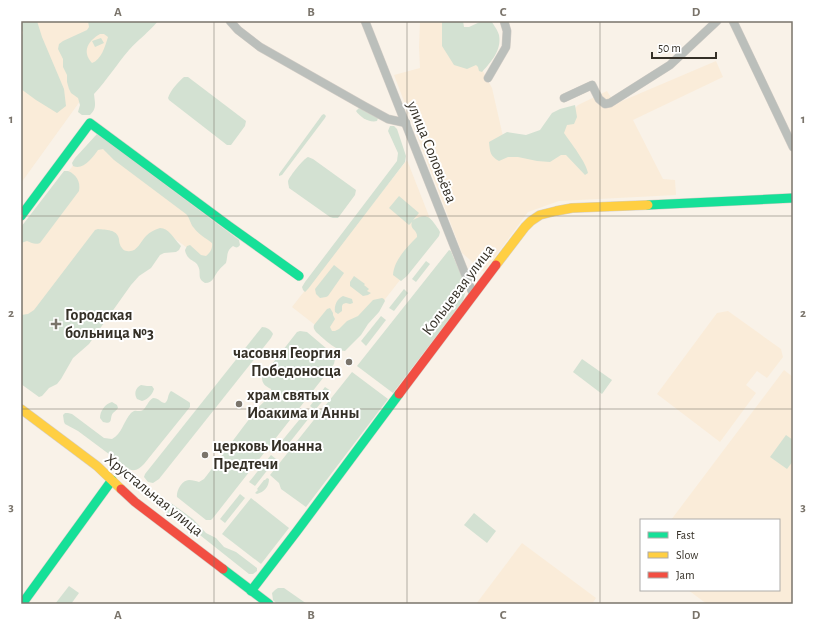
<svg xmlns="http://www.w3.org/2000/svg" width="814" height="625" font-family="'Alegreya Sans',sans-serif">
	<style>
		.built { fill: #faecd9 }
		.green { fill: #d3e1d2; fill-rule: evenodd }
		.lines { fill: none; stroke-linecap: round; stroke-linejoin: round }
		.street-casing { stroke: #d4cec7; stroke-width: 9 }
		.fast-casing { stroke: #d4cec7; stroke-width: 10 }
		.slow-casing { stroke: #d4cec7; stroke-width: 10 }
		.jam-casing { stroke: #d4cec7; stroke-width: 10 }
		.street { stroke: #bbbfbb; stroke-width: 8 }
		.fast { stroke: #16e098; stroke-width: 9 }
		.slow { stroke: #ffcf43; stroke-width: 9 }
		.jam { stroke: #f24e42; stroke-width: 9 }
		.grid { fill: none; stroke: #7a746b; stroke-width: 1; stroke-opacity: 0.55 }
		.poi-dot { fill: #7a746b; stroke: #fff; stroke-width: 1.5 }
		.labels { text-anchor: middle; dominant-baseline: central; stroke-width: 4; stroke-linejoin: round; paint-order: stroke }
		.street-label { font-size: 16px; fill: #353027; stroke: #fff }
		.poi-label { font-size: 16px; font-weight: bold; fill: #353027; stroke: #fff; text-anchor: start }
		.neatline { fill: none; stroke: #7a746b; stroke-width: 1.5 }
		.grid-label { font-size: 13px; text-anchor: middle; font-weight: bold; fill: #7a746b }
	</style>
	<rect width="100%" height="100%" fill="#f9f2e8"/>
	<!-- built -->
	<g class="built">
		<path d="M21,21H141L78,104L21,183Z"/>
		<path d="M420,21H449L477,60L492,88L507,154H529L578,105L607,91L615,104L716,61L723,77L633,120L663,179L675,180L676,195L559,201L528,212L484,272L462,253L394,75L420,68L419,47Z"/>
		<path d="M95,136L231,237L210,265L162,229L21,383V235Z"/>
		<path d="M407,160L436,234L346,349L292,307Z"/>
		<path d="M728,311L781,349L783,357L767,378L757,371L746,385L756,393L720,442L657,394L717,313Z"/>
		<path d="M784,370L793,377V604H707L688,590H779V520H671Z"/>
		<path d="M522,543L596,598L592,604H476Z"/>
	</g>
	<!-- green -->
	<g class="green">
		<path d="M21,21H37L42,37L64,89L66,106L57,113L36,100L21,89V39L23,32L21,30Z"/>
		<path d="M88,21H158C149,32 138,40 129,50C117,64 107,80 94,94C95,104 97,108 90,115H82L78,112L80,105L78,98L71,93L69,89L67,82V75L63,67V59L58,49L59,44L63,41L87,30L89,27ZM100,34H104L108,37C105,47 101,60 92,63C81,51 89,40 100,34Z"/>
		<path d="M442,21H463L464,27H469L482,21H491C494,25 498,31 499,35C502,50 491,62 482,72L479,71L478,67L476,65L467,69L454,65L442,46Z"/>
		<path d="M101,38L104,43L95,47L92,41Z"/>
		<path d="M184,77H188L246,121L245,126L231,145H227L169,100L168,98C170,91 178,82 184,77Z"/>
		<path d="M575,105L577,117L574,124L567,125L564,133C571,143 586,162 588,173L585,175L566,155H561L550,162L537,161L518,157H508L499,161C490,156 490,152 489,142L507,132L526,135L540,130L552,113L560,109Z"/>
		<path d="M359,108L363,109L378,118L377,121C369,123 360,117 356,111Z"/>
		<path d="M324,114L326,116L325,118L282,175L279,176V174L322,115Z"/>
		<path d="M390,126H394L397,129L406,156L405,162L308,289L305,292L303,290L302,287L305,282L397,161L398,153L388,131Z"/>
		<path d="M97,134L239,240L240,245C238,248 236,248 233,246C226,251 228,256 226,263C224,265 221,267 219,270C214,275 214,283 205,283C196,278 202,273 198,266C196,261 191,261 188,257C187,256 185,252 185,250L187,246L190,245L201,255L206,256C210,253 213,248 212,243C206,238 199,235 194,228C190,224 190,218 186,214L114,160L103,149L98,150C93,157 83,171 73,166L72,163L75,158Z"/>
		<path d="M308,157L313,159L356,190L355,195L338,218H333L330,217L289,188C289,186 288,184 288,181C290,176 303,159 308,157Z"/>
		<path d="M64,171H68C76,174 81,182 79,191L40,243C35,245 32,243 27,241L21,243V227Z"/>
		<path d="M399,196L419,213L413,220C422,215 428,214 434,223C436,226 438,228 440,232L439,236L407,276L401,281L393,275C394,260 407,247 417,237C418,230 409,229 412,222L409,225L389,208Z"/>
		<path d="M160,228C169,228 174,239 180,245L181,246L179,250L176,252L164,253L160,255L151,268L139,276L131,285L89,344L73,358L61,379L57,384L49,388L42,396L39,397L21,384V315L28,314L34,310L95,230L98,229C106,230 117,229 119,239C119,242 120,246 122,248C123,250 125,251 127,251C137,253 140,242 146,236C150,232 154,230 160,228Z"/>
		<path d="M449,250L451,251C455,262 464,278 465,288C466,293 464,297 463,301L393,393L357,366Z"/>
		<path d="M426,261L430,264L416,282L412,279Z"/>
		<path d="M334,265L344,273L328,296L326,297L320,298L316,294L315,289Z"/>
		<path d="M354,276L365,284L364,285L369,289L367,291L371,293L368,295L363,296L350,286V282Z"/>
		<path d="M404,289L408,293L394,311L389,308Z"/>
		<path d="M343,296L352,299L353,303L350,304L346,303L343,304L342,306V311L338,314L335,312C334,305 337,299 343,296Z"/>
		<path d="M382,298L384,299L385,301L379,312L368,324L361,335L345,351C336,351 323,338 316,332C314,329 313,328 314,325L327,309L330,308L333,313V315L335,319L330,327L332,331H335L339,329L347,321L358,316L373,300Z"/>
		<path d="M381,316L386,320L366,346L361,341Z"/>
		<path d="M262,327C267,327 271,330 273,334L271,338L159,479L153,483L148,482L144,477L145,474Z"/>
		<path d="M300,331L307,332L333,354L335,359L334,364L213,518L211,520H206L177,497C176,491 182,480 189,480C193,480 196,481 199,482L204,479C222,456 239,432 257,409C262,403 271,397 271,389C265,386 262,384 262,377L297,332Z"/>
		<path d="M582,359L612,380L602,394L573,372Z"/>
		<path d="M352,372L388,399L306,507L281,489L279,483L270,475Z"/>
		<path d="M141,385L147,386H152L154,389C152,395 148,399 142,401L137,399C134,394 135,388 141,385Z"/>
		<path d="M325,387L331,391L315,410L310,406Z"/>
		<path d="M171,391L173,392L189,402L190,403V407L144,464C139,469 135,472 129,469L78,431L65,424L64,422L63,415L65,413H68L72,414L104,438L112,439C122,434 123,422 131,413C136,408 138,413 143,410C146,408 148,401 153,398C159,398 161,403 165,403C169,400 167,395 171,391Z"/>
		<path d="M112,402L117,405L118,408C117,410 115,411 113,413C109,418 114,425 103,422L100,418C100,411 105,404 112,402Z"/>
		<path d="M304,414L309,418L286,447L281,442Z"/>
		<path d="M786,435L793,440V461L787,469L770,457Z"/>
		<path d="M271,455L276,459L255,486L249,482Z"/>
		<path d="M267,478L269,479C269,487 264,492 257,494L255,493L258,490L257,489L264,480H265Z"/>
		<path d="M240,494L245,498L225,523L220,519Z"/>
		<path d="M251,498L289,528L261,564L222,534Z"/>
		<path d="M168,503H171L193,519L206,533L216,538L224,547L236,552L257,568V571L253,574H249L186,524L175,516L167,514L165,512L164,508Z"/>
		<path d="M474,513L496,531L487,543L464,525Z"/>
		<path d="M69,586L79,593L71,604H55Z"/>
		<path d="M278,588H284L307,604H277L273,600L272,593L275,590Z"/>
	</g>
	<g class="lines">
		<!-- street casing -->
		<g class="street-casing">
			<g id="street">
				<path d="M230,21L238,30L260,47L364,106L388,119L406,123"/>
				<path d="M365,21L473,294"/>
				<path d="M733,21L793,147"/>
				<path d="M488,78L506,47L507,31L504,21"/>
				<path d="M564,98L592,85L599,99L605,104L610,103L670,65L717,21"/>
			</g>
		</g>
		<!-- fast casing -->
		<g class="fast-casing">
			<g id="fast">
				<path d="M648,205L793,198"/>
				<path d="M21,216L90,123L229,226L299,276"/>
				<path d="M223,569L269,604"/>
				<path d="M251,591L297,531L399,394"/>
				<path d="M22,604L112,480"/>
			</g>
		</g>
		<!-- slow casing -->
		<g class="slow-casing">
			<g id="slow">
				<path d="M496,265L525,227L531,221L540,215L556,211L572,208L648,205"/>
				<path d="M21,409L97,466L121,489"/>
			</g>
		</g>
		<!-- jam casing -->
		<g class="jam-casing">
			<g id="jam">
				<path d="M399,394L496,265"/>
				<path d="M121,489L135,502L223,569"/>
			</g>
		</g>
		<!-- street -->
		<use href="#street" class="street"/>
		<!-- fast -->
		<use href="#fast" class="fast"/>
		<!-- slow -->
		<use href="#slow" class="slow"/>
		<!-- jam -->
		<use href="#jam" class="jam"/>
	</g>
	<!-- grid -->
	<path class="grid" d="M214,21V604M407,21V604M600,21V604M21,216H793M21,409H793"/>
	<!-- markers -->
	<g class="poi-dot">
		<path d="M54 318h4v4h4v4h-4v4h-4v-4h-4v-4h4z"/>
		<circle cx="349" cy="362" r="4"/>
		<circle cx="239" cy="404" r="4"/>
		<circle cx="205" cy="455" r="4"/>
	</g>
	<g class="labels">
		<!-- street labels -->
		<g class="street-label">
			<text transform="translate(432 152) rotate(68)">улица Соловьёва</text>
			<text transform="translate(458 290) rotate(-53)">Кольцевая улица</text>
			<text transform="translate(154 495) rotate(39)">Хрустальная улица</text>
		</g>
		<!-- poi labels -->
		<g class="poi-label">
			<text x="65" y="315">Городская<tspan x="65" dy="18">больница №3</tspan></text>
			<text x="341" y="353" text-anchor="end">часовня Георгия<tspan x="341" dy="18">Победоносца</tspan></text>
			<text x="247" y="395">храм святых<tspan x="247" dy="18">Иоакима и Анны</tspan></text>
			<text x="213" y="446">церковь Иоанна<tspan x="213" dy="18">Предтечи</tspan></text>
		</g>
	</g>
	<!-- border -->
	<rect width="814" height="625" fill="none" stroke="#ffffff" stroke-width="44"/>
	<!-- legend -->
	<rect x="640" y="519" width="140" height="72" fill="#ffffff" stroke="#aeaca9"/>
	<rect x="648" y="532" width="20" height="6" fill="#16e098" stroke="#aeaca9"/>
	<text x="676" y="539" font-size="12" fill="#353027">Fast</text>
	<rect x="648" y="552" width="20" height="6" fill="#ffcf43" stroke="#aeaca9"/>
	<text x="676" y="559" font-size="12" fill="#353027">Slow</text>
	<rect x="648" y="572" width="20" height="6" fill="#f24e42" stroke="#aeaca9"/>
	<text x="676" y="579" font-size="12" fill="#353027">Jam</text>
	<!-- scale -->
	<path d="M652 52v6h64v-6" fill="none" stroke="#353027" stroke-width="2"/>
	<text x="658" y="52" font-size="12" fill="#353027" stroke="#ffffff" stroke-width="3" paint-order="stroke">50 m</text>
	<rect x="22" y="22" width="770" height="581" class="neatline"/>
	<g class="grid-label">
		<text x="118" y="16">A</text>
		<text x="311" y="16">B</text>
		<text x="503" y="16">C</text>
		<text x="696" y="16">D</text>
		<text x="11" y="123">1</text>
		<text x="803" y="123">1</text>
		<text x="11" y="317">2</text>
		<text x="803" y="317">2</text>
		<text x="11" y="511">3</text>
		<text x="803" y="511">3</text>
		<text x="118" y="619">A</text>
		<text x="311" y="619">B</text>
		<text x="503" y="619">C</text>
		<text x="696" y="619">D</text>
	</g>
</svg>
